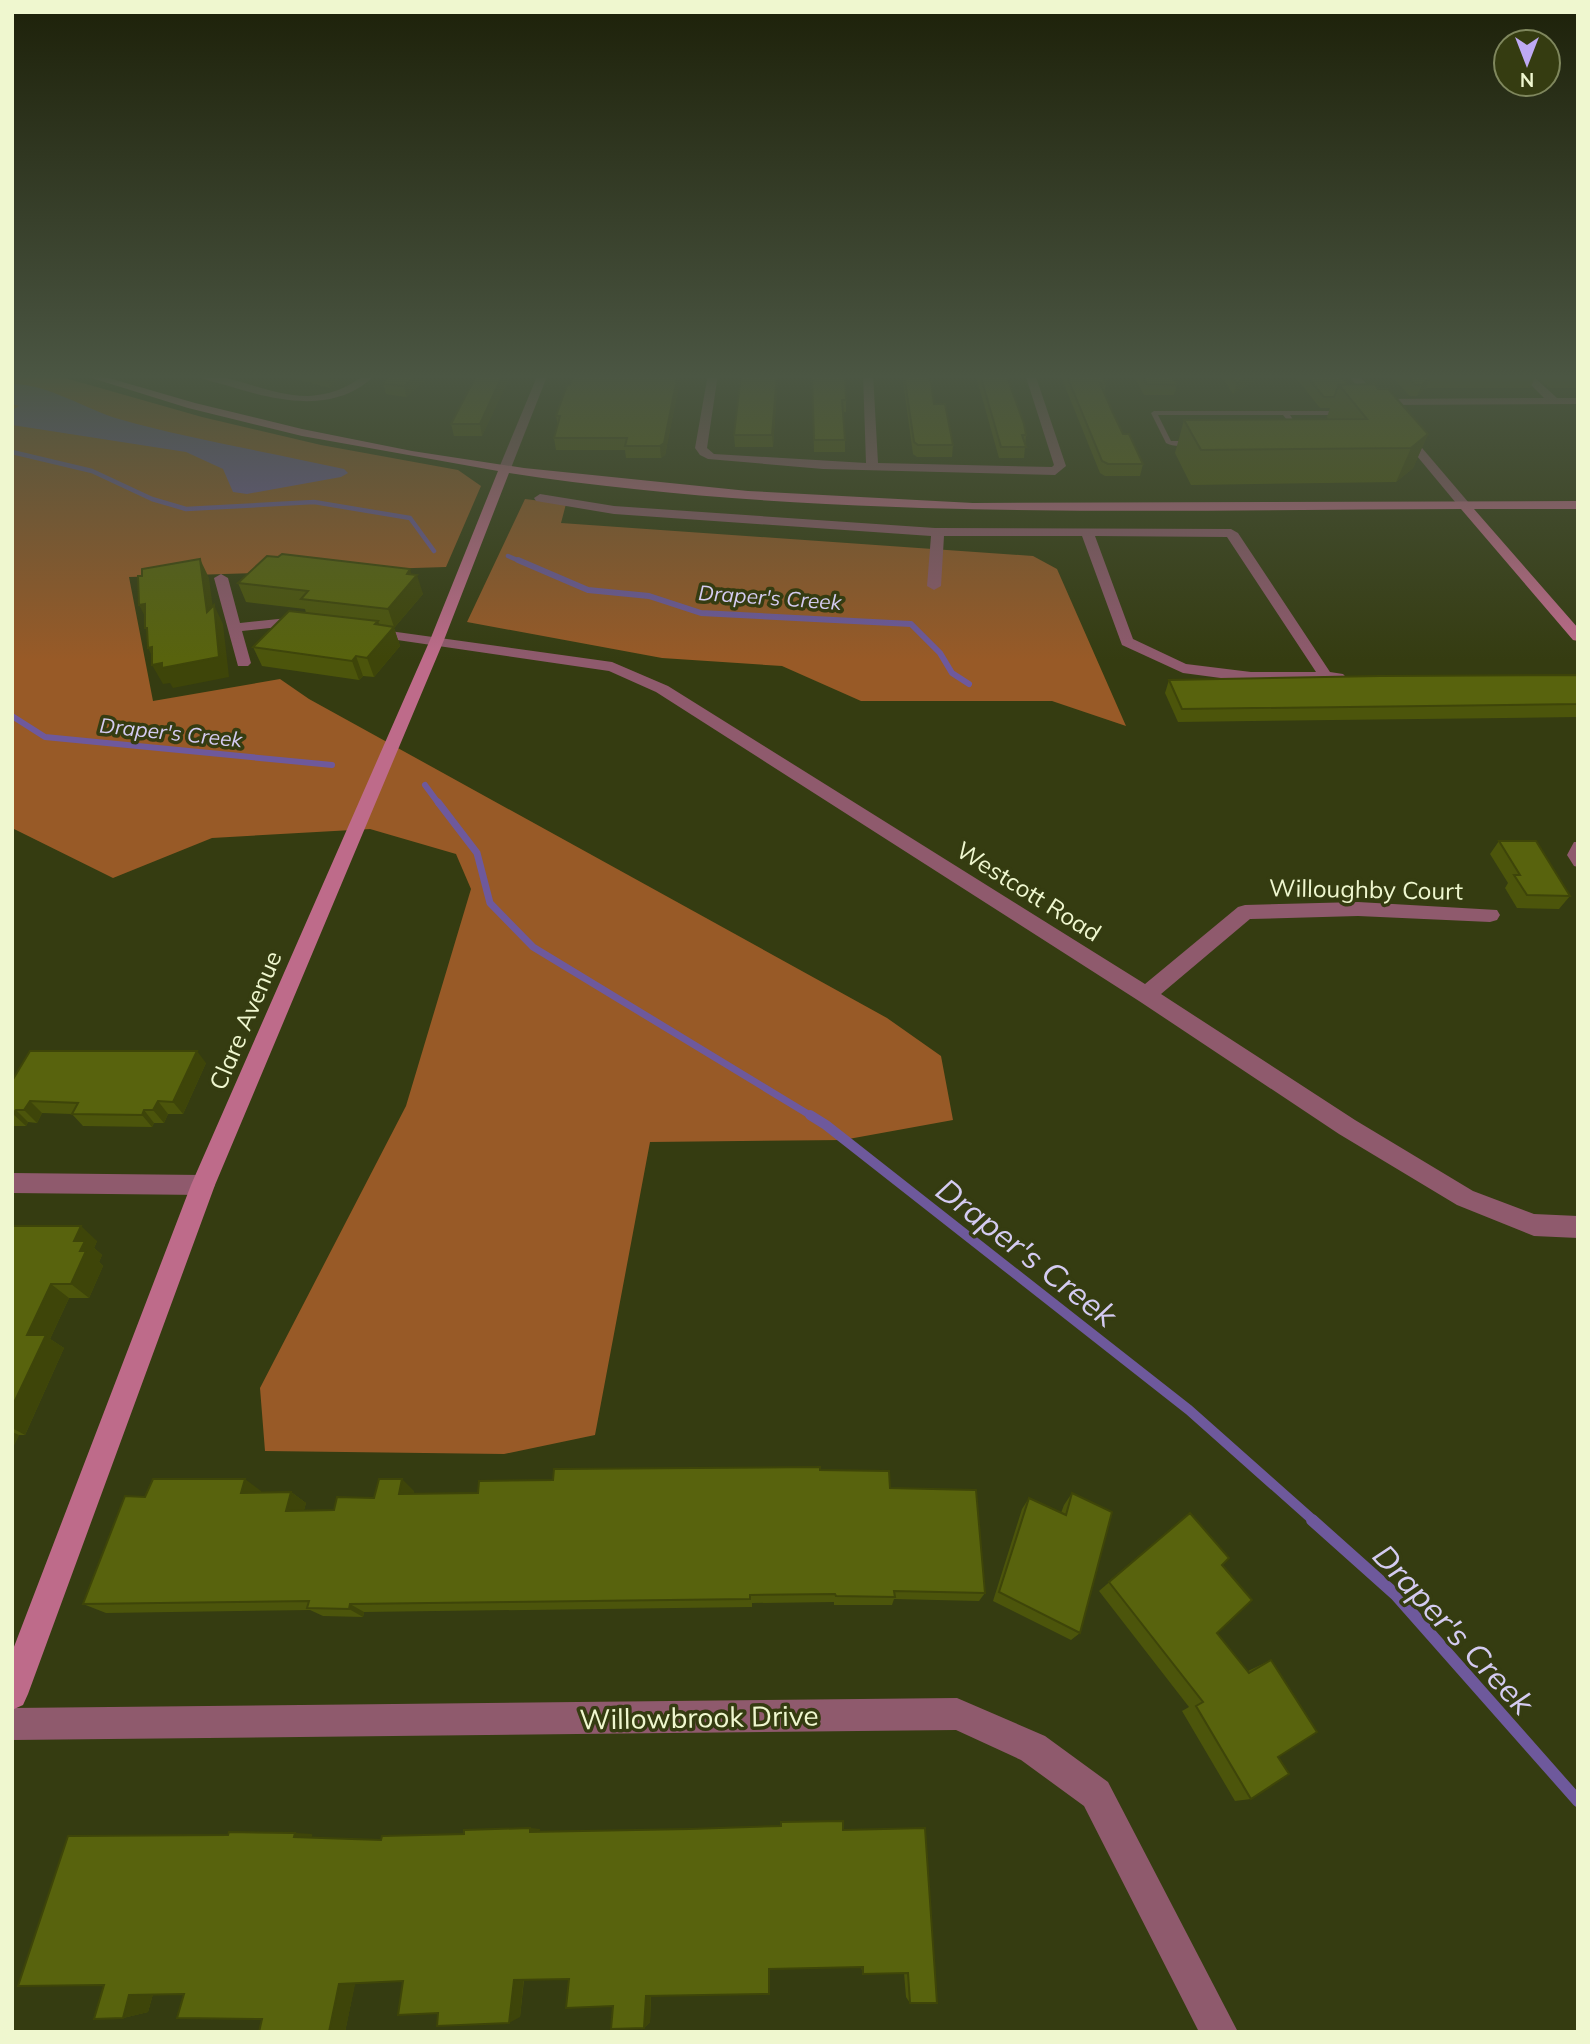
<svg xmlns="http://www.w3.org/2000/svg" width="1590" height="2044" font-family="Mulish,sans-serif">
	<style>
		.forest { fill: #985a27 }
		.water { fill: #6e599c }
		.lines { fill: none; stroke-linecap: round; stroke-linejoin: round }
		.stream-far4 { stroke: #6e599c; stroke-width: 4.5 }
		.stream-far3 { stroke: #6e599c; stroke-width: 6 }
		.stream-far2 { stroke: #6e599c; stroke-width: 7 }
		.stream-far1 { stroke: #6e599c; stroke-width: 10 }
		.stream { stroke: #6e599c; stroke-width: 12 }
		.lane { fill: #8f5a6d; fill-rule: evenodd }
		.street { fill: #8f5a6d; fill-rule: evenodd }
		.secondary { fill: #be6b8a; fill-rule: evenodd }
		.wall { fill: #4c550b }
		.shaded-wall { fill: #3e4509 }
		.building { fill: #58630d; stroke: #3e4509; stroke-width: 2 }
		.labels { text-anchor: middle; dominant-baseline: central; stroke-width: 7; stroke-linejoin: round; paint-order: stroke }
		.far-water-label { font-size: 21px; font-style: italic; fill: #d4cbf1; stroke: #353c11 }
		.street-label { font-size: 24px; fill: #eff7cf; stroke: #353c11 }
		.near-street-label { font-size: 28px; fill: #eff7cf; stroke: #353c11 }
		.near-water-label { font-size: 32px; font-style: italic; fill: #d4cbf1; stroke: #353c11 }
	</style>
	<rect width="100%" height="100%" fill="#353c11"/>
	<!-- forest -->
	<g class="forest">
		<path d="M12,374H51L202,417L321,445L458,470L481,486L446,567L129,577L153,701L280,679L309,699L887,1018L941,1056L953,1120L843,1140L650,1142L595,1435L504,1454L265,1451L260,1388L406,1106L471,889L456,854L370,829L212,838L113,878L12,828Z"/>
		<path d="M525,499L566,504L561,523L1033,556L1057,569L1126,726L1052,701H861L782,666L662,658L467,622Z"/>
	</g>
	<!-- water -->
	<path class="water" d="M12,384C46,383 87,410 119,419C193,440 269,452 344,469L348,473L341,477L247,494L233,492L223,469L186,452L12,425V410L19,406L12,404Z"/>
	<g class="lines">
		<!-- stream-far4 -->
		<g class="stream-far4">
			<path d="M12,452L92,471L152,499L186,509L314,502L410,518L434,551"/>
			<path d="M508,556L522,562"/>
		</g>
		<!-- stream-far3 -->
		<g class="stream-far3">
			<path d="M518,560L588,590L649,596L701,613L911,624L940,653L952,673L969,684"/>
			<path d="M12,716L45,737L332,765"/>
			<path d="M425,785L439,804"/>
		</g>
		<!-- stream-far2 -->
		<path class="stream-far2" d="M438,802L477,853L490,903L533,947L813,1117"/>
		<!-- stream-far1 -->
		<path class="stream-far1" d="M810,1115L826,1125L1189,1410L1314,1521"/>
		<!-- stream -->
		<path class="stream" d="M1312,1520L1396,1595L1578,1801"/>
		<!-- lane -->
		<g class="lane">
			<path d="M1154,411H1344L1347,413L1344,415H1290L1302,433L1299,435L1283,415H1158L1171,441H1191L1194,443C1188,447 1172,447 1166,443L1151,413Z"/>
			<path d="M1574,842H1578V867L1574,866L1567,855Z"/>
		</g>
		<!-- street -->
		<g class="street">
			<path d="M196,374C235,374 270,397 309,396C322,395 336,392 347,386C359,380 362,374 376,374C337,414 280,402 232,387C220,383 205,381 196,374Z"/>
			<path d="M538,374H548L511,468L501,471L499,468Z"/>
			<path d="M708,374H718L707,448L714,454L866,463L863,374H873L878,463L1052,467L1054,465L1025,374H1035L1066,466L1055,475L823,469L708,459L700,455L695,448Z"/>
			<path d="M1347,374H1358L1379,399L1544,398L1520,374H1531L1557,398H1578V404L1385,405L1380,409L1372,404Z"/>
			<path d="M1397,428H1405L1469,503V509H1461L1397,432Z"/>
			<path d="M540,494L614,506L935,528L1231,529L1238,533L1330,672L1343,674L1346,677L1338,682H1251L1183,673L1122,645L1082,536H944L941,586L934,590L927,586L931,536L614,514L536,501L534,498ZM1095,536L1227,537L1316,672H1251L1186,664L1133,639Z"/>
			<path d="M221,574L228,578L240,623L288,618L310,621L312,624L305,628L288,626L242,631L251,663L248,666H238L214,578Z"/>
			<path d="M368,628L612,662L668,686L1145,984L1238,907L1245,905L1358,902L1497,910L1500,915L1497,920L1490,922L1358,916L1250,919L1161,994L1355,1120L1473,1191L1534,1214L1578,1216V1238L1534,1236L1457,1205L1339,1134L1139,1001L656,692L609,671L363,635L361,632L363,629Z"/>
			<path d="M12,1173L203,1175L211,1178L215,1185L211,1192L203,1195L12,1193Z"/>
			<path d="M957,1698L1045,1736L1108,1782L1238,2032H1199L1084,1806L1021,1760L956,1730L12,1740V1708Z"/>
		</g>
		<!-- secondary -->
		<path class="secondary" d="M79,374H95L195,403L302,429L412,451L524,468L748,491L973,503L1578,501V509H1474L1578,628V641L1573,640L1461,509C1144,510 824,521 509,473L444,640L215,1185L28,1694L23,1705L12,1710V1652L191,1185L430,640L498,471L302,436L188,408Z"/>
	</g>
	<!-- wall -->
	<g class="wall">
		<path d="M276,374H340L330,388Z"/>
		<path d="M432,374L406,397L386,394L383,384Z"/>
		<path d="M474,374H511L482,436H454L451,424L475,379Z"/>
		<path d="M574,374H681L665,455L661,458H626L625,450H556L554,438L558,426L556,416L570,385Z"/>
		<path d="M741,374H778L773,447H735L734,435Z"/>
		<path d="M812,374L846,400V412H843L845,440V452H814Z"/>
		<path d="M902,374H930L934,404L953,445L952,457H917L913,454Z"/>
		<path d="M967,374H1006L1026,435L1024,458H999L976,376H967Z"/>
		<path d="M1060,374H1102L1106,384L1104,393L1123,434L1143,464L1140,476H1105L1100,473Z"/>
		<path d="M1133,374H1171L1177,385L1174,395H1144Z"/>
		<path d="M1221,374H1265L1233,394Z"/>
		<path d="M1293,374H1339L1348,384L1378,389L1428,434L1413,468L1396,482L1191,485L1175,453L1184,420L1328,419L1327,417L1330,408H1320Z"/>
		<path d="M1389,374H1534L1536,376L1530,388H1426L1417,396H1410Z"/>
		<path d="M1534,374H1578V388H1550Z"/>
		<path d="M412,574L423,594L394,628L400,646L374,677L363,676L359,680L262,666L253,647L306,613L305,609L246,602L238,583Z"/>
		<path d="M1578,675V717L1178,722L1165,693L1169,680Z"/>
		<path d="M1499,841L1570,896L1559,909L1517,908L1505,888L1508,883L1490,854Z"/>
		<path d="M206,1063L183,1114H168L164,1123H154L152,1127L83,1126L72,1114L42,1113L37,1123L28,1122L26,1126H12V1081Z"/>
		<path d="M12,1226L97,1241L94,1248L102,1255L99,1262L103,1266L89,1298H69L50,1339L64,1348L25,1435H19L13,1447H12Z"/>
		<path d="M820,1470L890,1488L985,1593L979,1601L894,1599L892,1605H834V1602L752,1603V1607L364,1612L363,1617L323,1616L310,1610L106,1613L83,1604L145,1497L261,1491V1493L291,1492L306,1503L304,1510H334L374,1498L414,1491L413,1494L478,1493L553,1480Z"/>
		<path d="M1072,1493L1080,1633L1071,1640L993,1601L1022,1509L1029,1498L1061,1513L1064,1505Z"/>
		<path d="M1190,1513L1222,1565L1217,1633L1248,1671L1271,1660L1278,1757L1251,1799L1235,1801L1182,1711L1189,1707L1099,1591Z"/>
		<path d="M925,1828L910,2003L906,1997L904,1973L863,1974L861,1967L770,1969L769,1994L651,1996L650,2022L644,2028L569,1979L524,1980L520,2017L438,2013L403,1981L355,1983L345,2032H259L262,2019L184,1994H153L148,2012L123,2018L312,1834L311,1838L381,1840L540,1829L539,1831L843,1830Z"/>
	</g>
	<!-- shaded-wall -->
	<g class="shaded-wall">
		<path d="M330,374H340L330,388L327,377Z"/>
		<path d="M417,374H432L406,397L404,386Z"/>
		<path d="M503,374H511L482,436L480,424Z"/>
		<path d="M678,374H681L665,455L661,458L660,446Z"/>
		<path d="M777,374H778L773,447L772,435Z"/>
		<path d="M1251,374H1265L1233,394L1237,383Z"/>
		<path d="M1430,377L1426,388L1417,396L1422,385Z"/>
		<path d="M1428,434L1413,468L1396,482L1411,448Z"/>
		<path d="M200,559L209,578L216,631L207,612Z"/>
		<path d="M410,569L413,579L417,575L423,594L394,628L400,646L374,677L367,658L375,624L378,621L384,639L394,627L388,609L407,574Z"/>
		<path d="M145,604L149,624L139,605Z"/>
		<path d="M214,605L223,624L229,677L173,688L170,683L163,684L152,665L156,664L148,648L152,647L162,663Z"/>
		<path d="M356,656L363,676L359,680L352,661Z"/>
		<path d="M197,1051L206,1063L183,1114L173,1102Z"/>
		<path d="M30,1101L42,1113L37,1123L24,1110Z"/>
		<path d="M158,1101L168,1114L164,1123L153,1110Z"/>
		<path d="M16,1110L28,1122L26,1126L13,1114Z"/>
		<path d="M144,1110L154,1123L152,1127L142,1115Z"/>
		<path d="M81,1226L97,1241L94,1248L102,1255L99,1262L103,1266L89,1298L71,1284L80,1251L74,1241Z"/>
		<path d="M51,1284L69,1298L50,1339L64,1348L25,1435L12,1428V1407L27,1335Z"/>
		<path d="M12,1432L19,1435L13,1447H12Z"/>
		<path d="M245,1479L261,1491L257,1504L241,1493Z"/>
		<path d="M402,1479L414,1491L411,1505L399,1494Z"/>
		<path d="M291,1492L306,1503L301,1521L286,1511Z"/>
		<path d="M350,1604L364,1612L363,1617L349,1609Z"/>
		<path d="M530,1828L540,1829L539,1833L530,1832Z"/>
		<path d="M295,1833L312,1834L311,1838L294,1837Z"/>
		<path d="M524,1976L520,2017L509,2023L514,1980Z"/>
		<path d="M356,1980L345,2032H329L339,1984Z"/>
		<path d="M154,1990L148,2012L123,2018L129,1995Z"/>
		<path d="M651,1991L650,2022L644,2028L646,1996Z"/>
	</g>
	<!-- building -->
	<g class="building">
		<path d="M314,374H330L327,377Z"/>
		<path d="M389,374H417L404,386L383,384Z"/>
		<path d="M477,374H503L480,424H451Z"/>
		<path d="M574,374H678L664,443L660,446H625L627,438H554L560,416H556L567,385H570Z"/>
		<path d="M741,374H777L772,435H734Z"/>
		<path d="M812,374H845L846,400H842L845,440H814Z"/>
		<path d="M904,374H930L934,404H945L953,445H918L914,442Z"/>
		<path d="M980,374H1006L1024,424L1026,435H1022L1026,447H1001Z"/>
		<path d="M1066,374H1102L1106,384L1100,383L1112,411L1123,434H1129L1143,464H1108L1102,461Z"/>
		<path d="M1141,374H1171L1177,385L1147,384Z"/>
		<path d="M1231,374H1251L1237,383Z"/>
		<path d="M1305,374H1339L1348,384L1339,385L1334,397H1324Z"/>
		<path d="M1405,374H1534L1536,376L1430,377L1422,385H1415Z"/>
		<path d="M1553,374H1578V377L1556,376Z"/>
		<path d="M1374,384L1378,389H1388L1428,434L1411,448L1201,450L1184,420L1367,419L1339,385Z"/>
		<path d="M282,554L410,569L407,574L417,575L388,609L301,599L308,591L238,583L267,556L278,557Z"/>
		<path d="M200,559L207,612L214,605L219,657L162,668V663L152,665V647L148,648L147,628H145V604L139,605L138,576H142V569Z"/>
		<path d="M289,611L378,621L375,624L394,627L367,658L356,656L352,661L253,647Z"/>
		<path d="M1578,675V704L1182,709L1169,680L1379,676Z"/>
		<path d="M1499,841H1536L1570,896L1527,895L1514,875H1520Z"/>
		<path d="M30,1051H197L173,1102L158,1101L153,1110H144L142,1115L72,1114L78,1103L30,1101L24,1110H16L12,1114V1081Z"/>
		<path d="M12,1226H81L74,1241H85L80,1251H86L71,1284H51L27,1335H46L12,1407Z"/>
		<path d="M820,1467V1470L889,1471L890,1488L976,1490L985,1593L894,1591L895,1597L836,1596L835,1594L750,1595V1599L350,1604L349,1609L307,1608L309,1601L83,1604L125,1496L145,1497L153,1479H245L241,1493L291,1492L286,1511L334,1510L337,1497L374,1498L379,1479H402L399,1494L478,1493L479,1481L553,1480L554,1469Z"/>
		<path d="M1072,1493L1112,1512L1080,1633L999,1592L1029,1498L1066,1515Z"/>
		<path d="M1190,1513L1229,1558L1222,1565L1252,1600L1217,1633L1249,1673L1271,1660L1317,1732L1278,1757L1289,1774L1251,1799L1196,1706L1203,1702L1109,1582Z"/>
		<path d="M843,1821V1830L925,1828L937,2003H910L908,1973L863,1974V1967L769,1969V1994L646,1996L644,2028L611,2029L613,2006L566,2008L569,1979L514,1980L509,2023L437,2026L438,2013L398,2015L403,1981L339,1984L329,2032H259L262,2019L177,2018L184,1994L129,1995L123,2018L94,2019L104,1985L18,1986L68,1836L228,1835L229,1832L295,1833L294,1837L381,1840L382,1836L464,1834V1830L530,1828V1832L689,1829L781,1826V1822Z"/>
	</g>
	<!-- sky -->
	<linearGradient id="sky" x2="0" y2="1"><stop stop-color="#1d2109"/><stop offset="0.57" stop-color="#4b5643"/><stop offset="1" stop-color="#4b5643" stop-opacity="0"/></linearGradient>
	<rect width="1590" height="660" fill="url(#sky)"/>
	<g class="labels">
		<!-- far-water labels -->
		<g class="far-water-label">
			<text transform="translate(770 597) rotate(4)">Draper's Creek</text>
			<text transform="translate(171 732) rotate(6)">Draper's Creek</text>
		</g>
		<!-- street labels -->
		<g class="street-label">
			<text transform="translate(1366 889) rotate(1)">Willoughby Court</text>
			<text transform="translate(1029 891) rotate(32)">Westcott Road</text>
			<text transform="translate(245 1020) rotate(-67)">Clare Avenue</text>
		</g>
		<!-- near-street labels -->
		<g class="near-street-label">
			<text transform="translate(699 1717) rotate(-1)">Willowbrook Drive</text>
		</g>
		<!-- near-water labels -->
		<g class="near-water-label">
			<text transform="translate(1027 1252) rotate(38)">Draper's Creek</text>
			<text transform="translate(1454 1629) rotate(47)">Draper's Creek</text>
		</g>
	</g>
	<!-- border -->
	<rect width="1590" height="2044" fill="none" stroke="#eff7cf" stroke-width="28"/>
	<!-- north arrow -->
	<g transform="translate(1527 63) rotate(180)"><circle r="33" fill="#353c11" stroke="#7f875d" stroke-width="2"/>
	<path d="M0-5L12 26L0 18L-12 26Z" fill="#bea9f4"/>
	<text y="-10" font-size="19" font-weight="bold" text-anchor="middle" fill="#eff7cf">N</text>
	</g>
</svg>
